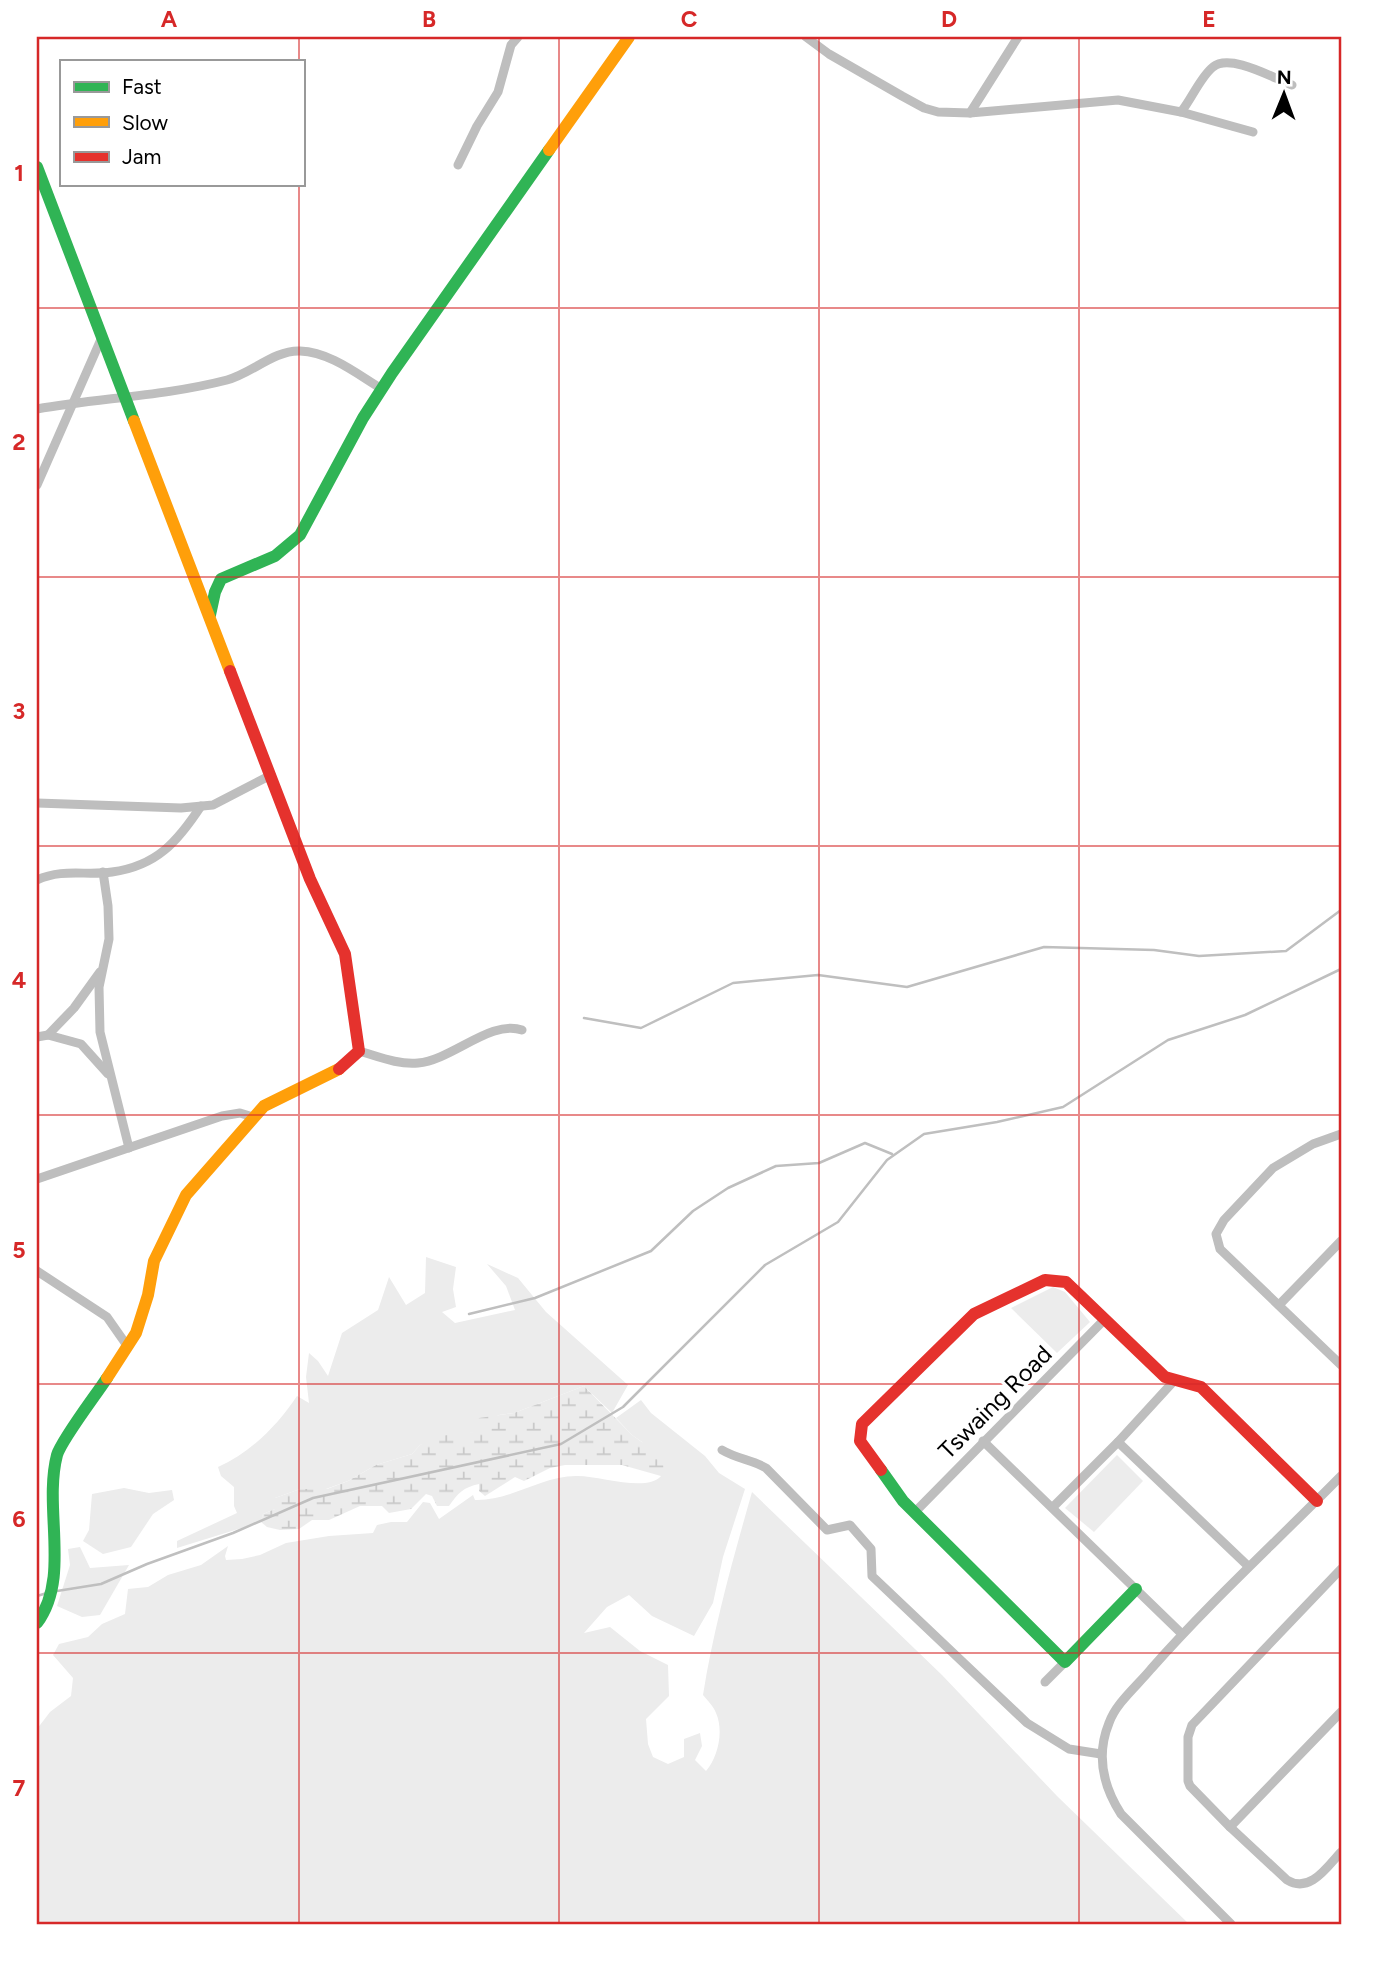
<svg xmlns="http://www.w3.org/2000/svg" width="1378" height="1961" font-family="Figtree,sans-serif">
	<style>
		.green { fill: #ececec }
		.wetland { fill: url(#wetland-marsh) }
		.lines { fill: none; stroke-linecap: round; stroke-linejoin: round }
		.stream { stroke: #bfbfbf; stroke-width: 2.5 }
		.street { stroke: #bebebe; stroke-width: 9 }
		.fast { stroke: #30b455; stroke-width: 12 }
		.slow { stroke: #ff9f0a; stroke-width: 12 }
		.jam { stroke: #e5322d; stroke-width: 12 }
		.grid { fill: none; stroke: #d62828; stroke-width: 2; stroke-opacity: 0.55 }
		.labels { text-anchor: middle; dominant-baseline: central; stroke-width: 7; stroke-linejoin: round; paint-order: stroke }
		.street-label { font-size: 24px; fill: #000; stroke: #fff }
		.neatline { fill: none; stroke: #d62828; stroke-width: 2.5 }
		.grid-label { font-size: 23px; text-anchor: middle; font-weight: bold; fill: #d62828 }
	</style>
	<defs>
		<pattern id="wetland-marsh" width="20" height="14" patternUnits="userSpaceOnUse" patternTransform="scale(1.75)"><rect width="20" height="14" fill="#ececec"/><path d="M1 5h8M5 5V1M11 12h8M15 12V8" fill="none" stroke="#c9c9c9"/></pattern>
	</defs>
	<rect width="100%" height="100%" fill="#fff"/>
	<!-- green -->
	<g class="green">
		<path d="M426,1257L456,1267L453,1289L456,1307L442,1312L455,1323L515,1310L506,1286L487,1264L518,1278L546,1312L628,1385L612,1413L584,1386L514,1413L499,1415L477,1425L474,1432L420,1445L412,1454L376,1465L348,1481L326,1489H300L275,1498V1509L263,1514L261,1522L177,1548V1541L237,1513L234,1506V1487L221,1476L218,1467C251,1452 277,1426 297,1396L309,1403L306,1377L309,1353L318,1361L328,1376L342,1333L378,1310L389,1277L406,1305L425,1293Z"/>
		<path d="M1053,1287L1065,1292L1090,1322L1057,1353L1011,1308Z"/>
		<path d="M641,1400L651,1413L705,1456L719,1473L745,1489L723,1557L713,1603L694,1636L652,1616L629,1595L607,1607L584,1633L610,1627L640,1651L668,1665L669,1696L646,1719L648,1744L653,1757L668,1764L684,1757V1739L700,1733L702,1746L695,1760L706,1771C718,1757 724,1731 716,1713C714,1707 708,1701 703,1695C714,1626 733,1559 752,1492L942,1675L1057,1796L1189,1924H37V1729L50,1712L71,1696L73,1678L53,1655L59,1644L88,1637L102,1624L125,1614L128,1589L148,1587L168,1575L201,1565L228,1546L225,1556L226,1560L242,1559L260,1555L286,1543L329,1536L373,1533L377,1525L391,1522H407L423,1502L430,1503L439,1519L473,1495L475,1500C511,1501 541,1476 576,1476C598,1475 646,1493 661,1476L649,1457L642,1442L632,1435L616,1418Z"/>
		<path d="M1117,1455L1143,1481L1094,1532L1065,1508Z"/>
		<path d="M124,1488L149,1493L172,1490L174,1500L153,1514L131,1547L103,1554L83,1541L89,1530L92,1494Z"/>
		<path d="M80,1547L90,1568L129,1565L100,1615L82,1617L57,1606L70,1565L68,1549Z"/>
	</g>
	<!-- wetland -->
	<path class="wetland" d="M584,1386L632,1435L653,1450L650,1457H655L664,1466L661,1476L622,1465H565L550,1468L524,1481L515,1477L485,1496L479,1491V1484C464,1487 458,1493 449,1506H437L432,1496L426,1494L411,1509L389,1513L382,1506H360L329,1520H312L299,1529L280,1530L267,1527L261,1522L263,1514L275,1509V1498L300,1489H327L348,1481L376,1465L412,1454L420,1445L439,1436L473,1432L479,1418L514,1413Z"/>
	<g class="lines">
		<!-- stream -->
		<g class="stream">
			<path d="M584,1018L641,1028L733,983L818,975L907,987L1044,947L1154,950L1199,956L1286,951L1341,910"/>
			<path d="M469,1314L535,1298L651,1251L693,1211L728,1188L776,1166L819,1163L865,1143L892,1154"/>
			<path d="M57,1591L101,1584L147,1564L233,1533L313,1498L561,1444L623,1407L765,1265L838,1222L887,1160L924,1134L997,1122L1063,1107L1168,1040L1245,1015L1341,969"/>
			<path d="M37,1596L47,1593"/>
		</g>
		<!-- street -->
		<g class="street">
			<path d="M806,37L829,54L902,96L924,108L938,112L970,113L1118,100L1181,112L1253,132"/>
			<path d="M1181,112C1191,100 1201,76 1213,67C1230,53 1273,78 1292,85"/>
			<path d="M970,113L1018,37"/>
			<path d="M458,165L477,126L498,92L511,45L518,37"/>
			<path d="M37,409C100,398 165,396 227,380C251,374 274,350 300,351C330,352 357,374 382,389"/>
			<path d="M37,485L102,337"/>
			<path d="M37,803L181,808L213,805L271,775"/>
			<path d="M103,872L108,906L109,939L99,987L100,1032L129,1148"/>
			<path d="M37,880C63,868 86,876 112,872C157,866 178,841 201,806"/>
			<path d="M48,1035L74,1008L100,972"/>
			<path d="M37,1037L48,1035L81,1044L108,1074"/>
			<path d="M359,1051C377,1056 398,1065 418,1063C452,1060 491,1019 522,1030"/>
			<path d="M1341,1134L1313,1144L1273,1168L1224,1220L1216,1234L1220,1249L1341,1365"/>
			<path d="M37,1179L222,1116L240,1113L253,1117"/>
			<path d="M37,1271L107,1317L128,1347"/>
			<path d="M1279,1305L1341,1241"/>
			<path d="M983,1441L1182,1634"/>
			<path d="M1118,1442L1248,1566"/>
			<path d="M722,1450C737,1459 753,1460 766,1468L827,1530L850,1525L871,1549L872,1576L1027,1723L1069,1749L1101,1754"/>
			<path d="M1053,1507L1118,1442L1173,1382"/>
			<path d="M914,1513L1104,1320"/>
			<path d="M1341,1569L1192,1725L1188,1737V1781L1190,1786L1230,1827L1287,1880C1310,1894 1327,1867 1341,1852"/>
			<path d="M1045,1682L1065,1662"/>
			<path d="M1230,1827L1341,1712"/>
			<path d="M1231,1924L1121,1814C1103,1786 1096,1755 1109,1723C1116,1703 1137,1686 1151,1669C1211,1601 1277,1541 1341,1476"/>
		</g>
		<!-- fast -->
		<g class="fast">
			<path d="M37,167L134,421"/>
			<path d="M210,615L215,592L221,579L275,556L300,535L363,418L392,373L549,150"/>
			<path d="M881,1470L903,1501L1065,1662L1136,1589"/>
			<path d="M37,1623C71,1577 43,1509 57,1455C62,1439 96,1395 107,1378"/>
		</g>
		<!-- slow -->
		<g class="slow">
			<path d="M549,150L629,37"/>
			<path d="M134,421L230,671"/>
			<path d="M107,1378L136,1333L148,1295L154,1261L186,1195L264,1106L339,1069"/>
		</g>
		<!-- jam -->
		<g class="jam">
			<path d="M230,671L310,879L345,954L359,1051L339,1069"/>
			<path d="M881,1470L860,1441L862,1424L974,1314L1045,1280L1066,1282L1165,1377L1201,1387L1317,1501"/>
		</g>
	</g>
	<!-- grid -->
	<path class="grid" d="M299,37V61M559,37V1924M819,37V1924M1079,37V1924M299,184V1924M37,308H1341M37,577H1341M37,846H1341M37,1115H1341M37,1384H1341M37,1653H1341"/>
	<g class="labels">
		<!-- street labels -->
		<g class="street-label">
			<text transform="translate(995 1402) rotate(-45)">Tswaing Road</text>
		</g>
	</g>
	<!-- border -->
	<rect width="1378" height="1961" fill="none" stroke="#ffffff" stroke-width="77"/>
	<!-- legend -->
	<rect x="60" y="60" width="245" height="126" fill="#ffffff" stroke="#999999" stroke-width="2"/>
	<rect x="74" y="82" width="35" height="10" fill="#30b455" stroke="#999999" stroke-width="2"/>
	<text x="122" y="94" font-size="21" fill="#000000">Fast</text>
	<rect x="74" y="117" width="35" height="10" fill="#ff9f0a" stroke="#999999" stroke-width="2"/>
	<text x="122" y="130" font-size="21" fill="#000000">Slow</text>
	<rect x="74" y="152" width="35" height="10" fill="#e5322d" stroke="#999999" stroke-width="2"/>
	<text x="122" y="164" font-size="21" fill="#000000">Jam</text>
	<!-- north arrow -->
	<g transform="translate(1284 94) rotate(1)" stroke="#ffffff" stroke-width="5" paint-order="stroke">
	<path d="M0-5L12 26L0 18L-12 26Z" fill="#000000"/>
	<text y="-10" font-size="19" font-weight="bold" text-anchor="middle" fill="#000000">N</text>
	</g>
	<rect x="38" y="38" width="1302" height="1885" class="neatline"/>
	<g class="grid-label">
		<text x="169" y="27">A</text>
		<text x="429" y="27">B</text>
		<text x="689" y="27">C</text>
		<text x="949" y="27">D</text>
		<text x="1209" y="27">E</text>
		<text x="19" y="181">1</text>
		<text x="19" y="450">2</text>
		<text x="19" y="719">3</text>
		<text x="19" y="988">4</text>
		<text x="19" y="1258">5</text>
		<text x="19" y="1527">6</text>
		<text x="19" y="1796">7</text>
	</g>
</svg>
